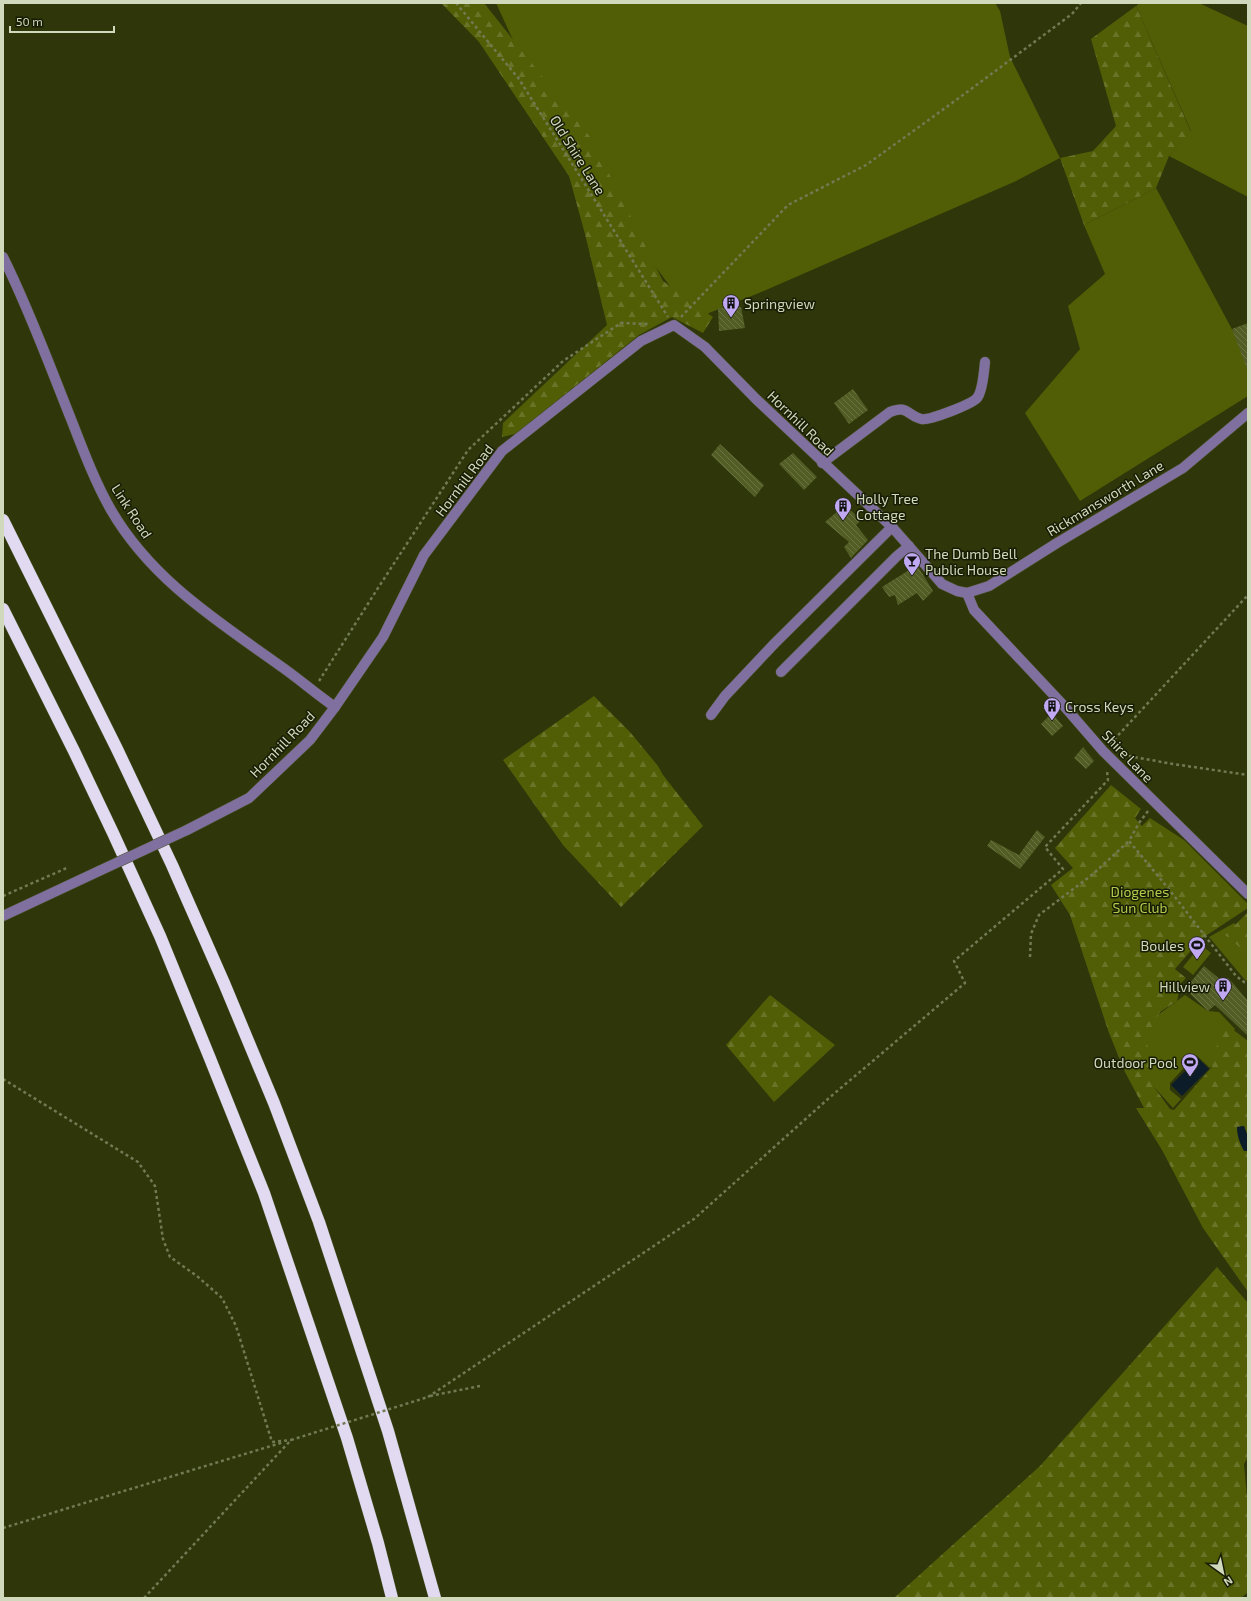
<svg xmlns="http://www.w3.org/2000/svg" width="1251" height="1601" font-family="'Exo 2',sans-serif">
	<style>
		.grass { fill: #515e06 }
		.forest { fill: url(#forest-firs) }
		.water { fill: #0c1d29 }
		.building { fill: url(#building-back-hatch) }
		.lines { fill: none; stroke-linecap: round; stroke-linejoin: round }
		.minor-casing { stroke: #4b532a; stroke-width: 11 }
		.highway-casing { stroke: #4b532a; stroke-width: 13 }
		.path { stroke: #727a54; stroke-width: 2.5; stroke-dasharray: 3 3; stroke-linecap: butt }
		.minor { stroke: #80709f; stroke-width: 10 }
		.highway { stroke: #e1daf1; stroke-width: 12 }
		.minor-bridge-casing { stroke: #4b532a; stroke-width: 11; stroke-linecap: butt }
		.path-bridge { stroke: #727a54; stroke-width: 2.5; stroke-dasharray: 3 3; stroke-linecap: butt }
		.minor-bridge { stroke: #80709f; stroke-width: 10 }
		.labels { text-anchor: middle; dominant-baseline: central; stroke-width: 3; stroke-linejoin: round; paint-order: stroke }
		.street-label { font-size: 14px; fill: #d1d9bc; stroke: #171c05 }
		.poi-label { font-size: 14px; fill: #d1d9bc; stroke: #171c05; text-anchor: start }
		.park-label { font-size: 14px; fill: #b3cb4b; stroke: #171c05 }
	</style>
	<defs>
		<pattern id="forest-firs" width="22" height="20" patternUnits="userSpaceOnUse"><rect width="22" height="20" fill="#515e06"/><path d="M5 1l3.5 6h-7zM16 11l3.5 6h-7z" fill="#697428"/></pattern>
		<pattern id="building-back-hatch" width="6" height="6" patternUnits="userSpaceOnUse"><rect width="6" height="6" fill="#525d25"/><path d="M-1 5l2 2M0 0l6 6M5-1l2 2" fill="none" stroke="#6a7443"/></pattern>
	</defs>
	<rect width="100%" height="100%" fill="#2e360a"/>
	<!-- grass -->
	<g class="grass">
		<path d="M496,3H995L1000,11L1010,57L1060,158L1014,182L759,293L694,319L605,198L534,86Z"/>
		<path d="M1140,3H1199L1248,26V197L1169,156L1191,131L1136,6Z"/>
		<path d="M1156,188L1248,359V396L1080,501L1025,413L1080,349L1068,306L1105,274L1084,225Z"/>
		<path d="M1234,923L1248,937V981L1245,980L1209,937Z"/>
		<path d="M1201,945L1211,953L1193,975L1183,967Z"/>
		<path d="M1185,995L1208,1011L1219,1012L1235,1029L1210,1068L1196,1055L1170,1083V1090L1181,1099L1173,1108L1154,1087L1132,1034Z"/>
	</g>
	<!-- forest -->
	<g class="forest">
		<path d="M441,3H484L591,138L663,281L713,317L703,333L672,317L639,335L515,434L502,437L503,423L607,325L585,234L569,176L479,42Z"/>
		<path d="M1136,6L1191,132L1169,156L1156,188L1084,225L1060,158L1093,151L1116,126L1091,39Z"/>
		<path d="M594,696L630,732L658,766L663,775L703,826L621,907L563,845L503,760Z"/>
		<path d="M1111,785L1141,809L1135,818L1142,826L1150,818L1184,840L1248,904V908L1201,939L1175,969L1186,978L1181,983L1177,1001L1160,1012L1146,1037L1154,1087L1170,1109L1174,1110L1211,1068L1223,1022L1248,1041V1137L1244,1126L1237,1127L1239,1140L1244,1151H1248V1292L1203,1228L1162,1150L1136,1108H1144L1125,1072L1109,1033L1070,915L1051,885L1073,868L1055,848Z"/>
		<path d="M1248,912V954L1225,935Z"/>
		<path d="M770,995L835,1045L774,1102L726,1045Z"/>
		<path d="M1217,1267L1248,1303V1457L1244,1464L1248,1509V1592L1241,1598H894L1040,1466Z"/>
	</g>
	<!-- water -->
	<g class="water">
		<path d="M1198,1058L1209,1069L1182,1096L1171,1085Z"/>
		<path d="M1244,1126L1248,1137V1151H1244C1240,1143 1237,1136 1237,1127Z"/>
	</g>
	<!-- building -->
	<g class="building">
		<path d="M741,307L745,328L719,331L718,308Z"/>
		<path d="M1248,323V369H1247L1232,329Z"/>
		<path d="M853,389L868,410L849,424L834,403Z"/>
		<path d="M720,444L764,485L755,497L711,455Z"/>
		<path d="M793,453L817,477L804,490L779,464Z"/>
		<path d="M845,505L861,520L856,525L868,540L851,558L844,547L849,542L825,522Z"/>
		<path d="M917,565L933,591L923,601L917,593L898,605L895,595L889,597L882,587Z"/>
		<path d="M1052,713L1063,726L1052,736L1041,724Z"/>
		<path d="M1083,747L1094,761L1086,769L1074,758Z"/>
		<path d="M1037,830L1045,837L1020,869L987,846L991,840L1019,855Z"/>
		<path d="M1204,966L1222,981L1228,978L1232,982L1248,1001V1036L1215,1005L1208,1011L1185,989Z"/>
	</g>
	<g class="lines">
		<!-- minor casing -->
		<g class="minor-casing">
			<g id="minor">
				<path d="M3,257C29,309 49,364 71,419C83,450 95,482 111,510C151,579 216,620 279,665C298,678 316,694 335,707"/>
				<path d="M822,463L890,412C909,405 906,415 921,419C929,421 972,404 977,398C983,391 984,370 985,362"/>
				<path d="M967,593L974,610L1064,706L1103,751L1248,894"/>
				<path d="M781,672L897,556L909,546"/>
				<path d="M711,715L725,696L775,643L892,527"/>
				<path d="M187,830L249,798L310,740L335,707L383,637L424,555L502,451L641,341L674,325L705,347L756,399L892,527L942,584L957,591L967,593L989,586L1057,543L1183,468L1248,413"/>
				<path d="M3,916L99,871"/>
			</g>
		</g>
		<!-- highway casing -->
		<g class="highway-casing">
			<g id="highway">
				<path d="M3,520L117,749L172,865L224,983L274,1103L319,1222L388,1431L435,1598"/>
				<path d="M3,609L74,751L113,833L160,936L209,1056L264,1193L347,1438L378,1543L392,1598"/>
			</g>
		</g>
		<!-- path -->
		<g class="path">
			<path d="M456,3L519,79L668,317"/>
			<path d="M681,317L788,205L866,165L959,98L1072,14L1081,3"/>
			<path d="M319,681L378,588L468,450L563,361L621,323L648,324"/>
			<path d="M1110,744L1248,595"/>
			<path d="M1123,755L1173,764L1248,775"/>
			<path d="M1148,811L1139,823L1129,841L1168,888L1236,976L1248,985"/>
			<path d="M3,896L69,867"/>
			<path d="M1030,957L1031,934L1039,915L1093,874L1129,841"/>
			<path d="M3,1079L138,1162L155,1186L163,1239L170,1257L197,1276L222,1298L236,1326L272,1442L291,1440"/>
			<path d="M430,1396L480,1386"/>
			<path d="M428,1397L694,1219L829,1098L965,983L954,961L1063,869L1045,847L1108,780L1107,771"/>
			<path d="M3,1528L284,1442"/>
			<path d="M144,1598L291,1440"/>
		</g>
		<!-- minor -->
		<use href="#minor" class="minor"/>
		<!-- highway -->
		<use href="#highway" class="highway"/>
		<!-- minor-bridge casing -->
		<g class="minor-bridge-casing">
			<path id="minor-bridge" d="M99,871L187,830"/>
		</g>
		<!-- path-bridge -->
		<path class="path-bridge" d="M291,1440L428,1397"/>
		<!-- minor-bridge -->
		<use href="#minor-bridge" class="minor-bridge"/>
	</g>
	<!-- icons -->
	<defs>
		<g id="building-pin" transform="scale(0.9)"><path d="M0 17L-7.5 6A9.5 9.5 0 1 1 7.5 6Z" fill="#c1a8f3" stroke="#171c05"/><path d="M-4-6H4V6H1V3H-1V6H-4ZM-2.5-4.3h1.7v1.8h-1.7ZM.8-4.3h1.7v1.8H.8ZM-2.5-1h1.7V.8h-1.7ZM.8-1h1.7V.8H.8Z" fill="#111"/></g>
		<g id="bar-pin" transform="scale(0.9)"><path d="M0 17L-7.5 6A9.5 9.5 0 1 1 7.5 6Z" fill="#c1a8f3" stroke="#171c05"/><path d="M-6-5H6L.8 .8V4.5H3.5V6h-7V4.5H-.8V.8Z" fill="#111"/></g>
		<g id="stadium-pin" transform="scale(0.9)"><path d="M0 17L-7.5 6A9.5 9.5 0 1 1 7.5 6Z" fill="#c1a8f3" stroke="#171c05"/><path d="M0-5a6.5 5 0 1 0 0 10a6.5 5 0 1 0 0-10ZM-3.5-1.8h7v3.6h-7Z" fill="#111"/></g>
	</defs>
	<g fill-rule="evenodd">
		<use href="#building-pin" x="731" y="303"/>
		<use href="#building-pin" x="843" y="506"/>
		<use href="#bar-pin" x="912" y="561"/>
		<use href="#building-pin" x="1052" y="706"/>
		<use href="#stadium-pin" x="1197" y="945"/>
		<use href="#building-pin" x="1223" y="986"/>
		<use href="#stadium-pin" x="1190" y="1062"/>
	</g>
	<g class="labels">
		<!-- street labels -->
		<g class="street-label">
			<text transform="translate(578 155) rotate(58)">Old Shire Lane</text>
			<text transform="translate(801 423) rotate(44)">Hornhill Road</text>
			<text transform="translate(464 480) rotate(-53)">Hornhill Road</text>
			<text transform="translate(1105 498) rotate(-31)">Rickmansworth Lane</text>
			<text transform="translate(132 511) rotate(57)">Link Road</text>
			<text transform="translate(282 744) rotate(-46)">Hornhill Road</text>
			<text transform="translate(1128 756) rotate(46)">Shire Lane</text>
		</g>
		<!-- poi labels -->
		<g class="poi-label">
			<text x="744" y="303">Springview</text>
			<text x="856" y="498">Holly Tree<tspan x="856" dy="16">Cottage</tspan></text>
			<text x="925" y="553">The Dumb Bell<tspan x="925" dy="16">Public House</tspan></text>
			<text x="1065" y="706">Cross Keys</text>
			<text x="1184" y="945" text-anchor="end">Boules</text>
			<text x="1210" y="986" text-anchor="end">Hillview</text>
			<text x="1177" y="1062" text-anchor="end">Outdoor Pool</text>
		</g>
		<!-- park labels -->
		<g class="park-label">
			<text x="1140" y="891">Diogenes<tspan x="1140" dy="16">Sun Club</tspan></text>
		</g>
	</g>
	<!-- border -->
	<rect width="1251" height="1601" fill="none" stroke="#d1d9bc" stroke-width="8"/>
	<!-- north arrow -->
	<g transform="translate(1223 1573) rotate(147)" stroke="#171c05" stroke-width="3" paint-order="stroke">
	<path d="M0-3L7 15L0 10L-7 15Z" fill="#d1d9bc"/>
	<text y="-6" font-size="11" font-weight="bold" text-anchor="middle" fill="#d1d9bc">N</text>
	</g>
	<!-- scale -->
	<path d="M10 26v6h104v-6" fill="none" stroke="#d1d9bc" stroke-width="2"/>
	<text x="16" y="26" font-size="12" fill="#d1d9bc" stroke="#171c05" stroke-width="3" paint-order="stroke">50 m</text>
</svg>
